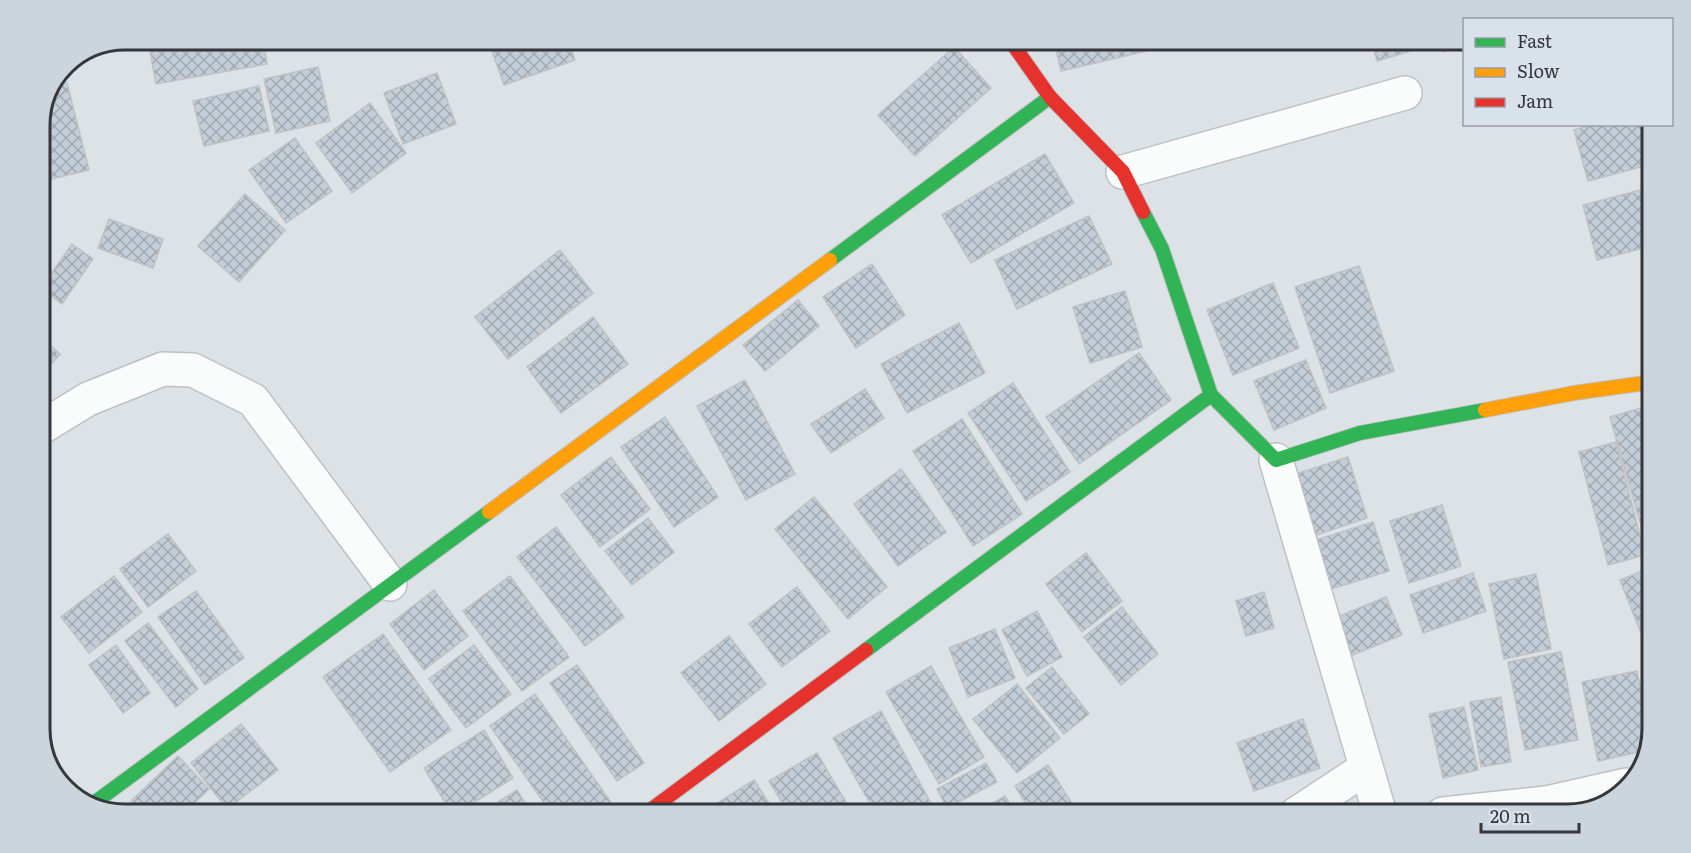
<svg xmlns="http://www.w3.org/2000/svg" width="1691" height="853" font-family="Literata,serif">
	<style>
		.building { fill: url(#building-cross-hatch); stroke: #bec2c5; stroke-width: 1.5 }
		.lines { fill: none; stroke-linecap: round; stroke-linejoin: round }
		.street-casing { stroke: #bdc0c4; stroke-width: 36 }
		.fast-casing { stroke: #bdc0c4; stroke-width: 16 }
		.slow-casing { stroke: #bdc0c4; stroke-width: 16 }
		.jam-casing { stroke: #bdc0c4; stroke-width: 16 }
		.street { stroke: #fafbfb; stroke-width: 33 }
		.fast { stroke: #30b455; stroke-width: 14 }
		.slow { stroke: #ff9f0a; stroke-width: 14 }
		.jam { stroke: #e5322d; stroke-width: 14 }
		.rim { fill: none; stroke: #34373b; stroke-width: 3 }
	</style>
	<defs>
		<pattern id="building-cross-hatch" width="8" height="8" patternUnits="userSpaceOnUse" patternTransform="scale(1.5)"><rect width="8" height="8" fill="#c4ced8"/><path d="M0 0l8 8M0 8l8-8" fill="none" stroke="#a0a8b0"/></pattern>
	</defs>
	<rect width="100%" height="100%" fill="#dde2e7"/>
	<!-- building -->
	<g class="building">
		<path d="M155,39H263L267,64L156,84L148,40Z"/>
		<path d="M500,39H567L575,60L504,85L489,43Z"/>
		<path d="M1099,39H1188L1189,41L1061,71L1056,49Z"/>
		<path d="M1371,39H1407L1411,51L1377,61Z"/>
		<path d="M1440,39H1464V44L1444,52Z"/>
		<path d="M954,47L991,88L915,156L878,115Z"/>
		<path d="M318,67L330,121L276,133L264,79Z"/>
		<path d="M437,73L456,124L403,144L384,93Z"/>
		<path d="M67,83L89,170L39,182V120L55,86Z"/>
		<path d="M259,86L269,131L204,146L193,101Z"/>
		<path d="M370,103L406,153L352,193L316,143Z"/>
		<path d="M1594,124H1652V164L1588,181L1574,130Z"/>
		<path d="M295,138L332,191L286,223L249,170Z"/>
		<path d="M1045,154L1074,203L971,263L942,215Z"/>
		<path d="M1652,187V246L1597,260L1583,205Z"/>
		<path d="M245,194L285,230L239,282L198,246Z"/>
		<path d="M1089,216L1112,264L1017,309L995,260Z"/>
		<path d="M109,219L163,239L153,268L98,248Z"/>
		<path d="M72,244L93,259L62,304L41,288Z"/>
		<path d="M560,250L593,293L508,359L475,317Z"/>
		<path d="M872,264L905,315L856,348L823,297Z"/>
		<path d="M1359,266L1394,371L1330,393L1295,287Z"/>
		<path d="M1273,283L1299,348L1233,375L1207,310Z"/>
		<path d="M1125,291L1142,347L1090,363L1073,307Z"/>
		<path d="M798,300L819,326L765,371L743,345Z"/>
		<path d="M593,317L628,364L561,413L527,367Z"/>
		<path d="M959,323L985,373L907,413L881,364Z"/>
		<path d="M39,335L60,354L39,378Z"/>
		<path d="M1139,353L1171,400L1079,464L1046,417Z"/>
		<path d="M1306,360L1326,408L1274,430L1254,381Z"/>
		<path d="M745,380L795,474L746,500L697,406Z"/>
		<path d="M1013,383L1070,472L1026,501L968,413Z"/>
		<path d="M865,389L884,418L831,453L811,424Z"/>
		<path d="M1641,408L1652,447V531L1643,533L1610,417Z"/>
		<path d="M665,417L718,497L674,527L621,447Z"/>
		<path d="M962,419L1022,514L973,546L913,451Z"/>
		<path d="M1616,442L1645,555L1608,565L1579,452Z"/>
		<path d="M611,457L650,509L600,547L561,495Z"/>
		<path d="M1348,457L1367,518L1310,537L1290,476Z"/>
		<path d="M901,469L946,532L898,566L854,504Z"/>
		<path d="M814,497L887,587L848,619L775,529Z"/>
		<path d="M1442,505L1461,566L1409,583L1390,521Z"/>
		<path d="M648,518L674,552L632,585L605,551Z"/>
		<path d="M1373,522L1389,571L1328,590L1313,541Z"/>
		<path d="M556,527L624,617L585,646L517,557Z"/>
		<path d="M168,534L196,571L148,607L120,569Z"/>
		<path d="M1086,553L1122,601L1082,632L1046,584Z"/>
		<path d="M1652,567V661L1620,580Z"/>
		<path d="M1473,573L1486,611L1423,633L1410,595Z"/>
		<path d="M1536,574L1551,649L1504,659L1489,584Z"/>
		<path d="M114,576L142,612L89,653L61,617Z"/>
		<path d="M510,576L569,657L522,691L463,611Z"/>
		<path d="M797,587L830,631L782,667L749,624Z"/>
		<path d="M434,590L468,636L424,670L390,624Z"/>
		<path d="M196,591L244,658L205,685L158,617Z"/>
		<path d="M1264,592L1274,628L1246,636L1236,601Z"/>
		<path d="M1386,597L1402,635L1340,660L1325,622Z"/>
		<path d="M1122,607L1158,654L1121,685L1084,637Z"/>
		<path d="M1037,611L1062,657L1027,676L1002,630Z"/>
		<path d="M148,623L198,689L176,707L125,641Z"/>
		<path d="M995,629L1015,678L968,697L949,648Z"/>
		<path d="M383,634L451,730L390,772L323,677Z"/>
		<path d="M729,636L766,684L719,721L681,673Z"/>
		<path d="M116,645L150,693L123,713L89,665Z"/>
		<path d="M474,645L511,694L466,728L429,679Z"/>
		<path d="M1561,652L1578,740L1525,750L1508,662Z"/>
		<path d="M577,665L644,763L617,781L550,683Z"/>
		<path d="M931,666L984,757L939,784L886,692Z"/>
		<path d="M1052,667L1089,714L1064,734L1026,688Z"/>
		<path d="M1637,671L1650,735L1647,750L1598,761L1582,682Z"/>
		<path d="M1017,684L1060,738L1017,773L973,719Z"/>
		<path d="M535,694L613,805L601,814H552L490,726Z"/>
		<path d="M1501,697L1511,762L1481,767L1470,702Z"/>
		<path d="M1464,707L1478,770L1443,778L1429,714Z"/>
		<path d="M881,711L933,807L921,814H876L833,738Z"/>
		<path d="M1303,719L1320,768L1254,791L1237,743Z"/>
		<path d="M241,724L278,770L227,809L191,763Z"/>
		<path d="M484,730L513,778L456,814H452L424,768Z"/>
		<path d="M817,753L853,814H789L769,781Z"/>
		<path d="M178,756L209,789L183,814H143L131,801Z"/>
		<path d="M986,763L997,782L947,808L937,789Z"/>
		<path d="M1048,765L1076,810L1070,814H1032L1015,786Z"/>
		<path d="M754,780L776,814H711L708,809Z"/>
		<path d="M517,790L532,814H479Z"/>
		<path d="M1005,796L1016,814H973Z"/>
		<path d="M210,805L217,814H199Z"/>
	</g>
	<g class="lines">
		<!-- street casing -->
		<g class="street-casing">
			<g id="street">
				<path d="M1123,172L1405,93"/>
				<path d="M39,429L88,399L163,369L193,370L253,400L390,584"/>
				<path d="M1276,460L1380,814"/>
				<path d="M1296,814L1366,768"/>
				<path d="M1443,814L1546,803L1626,785"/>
			</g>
		</g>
		<!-- fast casing -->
		<g class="fast-casing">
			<g id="fast">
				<path d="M1143,212L1162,249L1211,395L1276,460L1360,433L1485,410"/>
				<path d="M830,260L1050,97"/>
				<path d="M866,650L1211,395"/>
				<path d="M90,806L489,512"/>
			</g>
		</g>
		<!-- slow casing -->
		<g class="slow-casing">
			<g id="slow">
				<path d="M1485,410L1574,393L1652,382"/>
				<path d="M489,512L830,260"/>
			</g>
		</g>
		<!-- jam casing -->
		<g class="jam-casing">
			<g id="jam">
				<path d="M1009,39L1050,97L1123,172L1143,212"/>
				<path d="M645,814L866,650"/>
			</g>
		</g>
		<!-- street -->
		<use href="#street" class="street"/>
		<!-- fast -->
		<use href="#fast" class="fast"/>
		<!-- slow -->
		<use href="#slow" class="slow"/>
		<!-- jam -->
		<use href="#jam" class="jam"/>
	</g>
	<!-- crop -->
	<path d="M0 0H1691V853H0ZM125 50H1567A75 75 0 0 1 1642 125V729A75 75 0 0 1 1567 804H125A75 75 0 0 1 50 729V125A75 75 0 0 1 125 50Z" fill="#ccd4dd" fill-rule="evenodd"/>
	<path class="rim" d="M125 50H1567A75 75 0 0 1 1642 125V729A75 75 0 0 1 1567 804H125A75 75 0 0 1 50 729V125A75 75 0 0 1 125 50Z"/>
	<!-- legend -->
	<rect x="1463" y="18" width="210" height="108" fill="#d9e2eb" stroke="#979ea5" stroke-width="1.5"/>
	<rect x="1475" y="38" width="30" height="9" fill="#30b455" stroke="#979ea5" stroke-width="1.5"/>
	<text x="1517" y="48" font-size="18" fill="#34373b">Fast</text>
	<rect x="1475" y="68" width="30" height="9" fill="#ff9f0a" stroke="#979ea5" stroke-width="1.5"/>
	<text x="1517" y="78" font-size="18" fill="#34373b">Slow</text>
	<rect x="1475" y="98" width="30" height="9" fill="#e5322d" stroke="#979ea5" stroke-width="1.5"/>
	<text x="1517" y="108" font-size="18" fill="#34373b">Jam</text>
	<!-- scale -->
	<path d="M1481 823v9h98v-9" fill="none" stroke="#34373b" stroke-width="3"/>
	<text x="1490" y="823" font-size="18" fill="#34373b" stroke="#d9e2eb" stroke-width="4.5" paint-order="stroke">20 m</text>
</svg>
